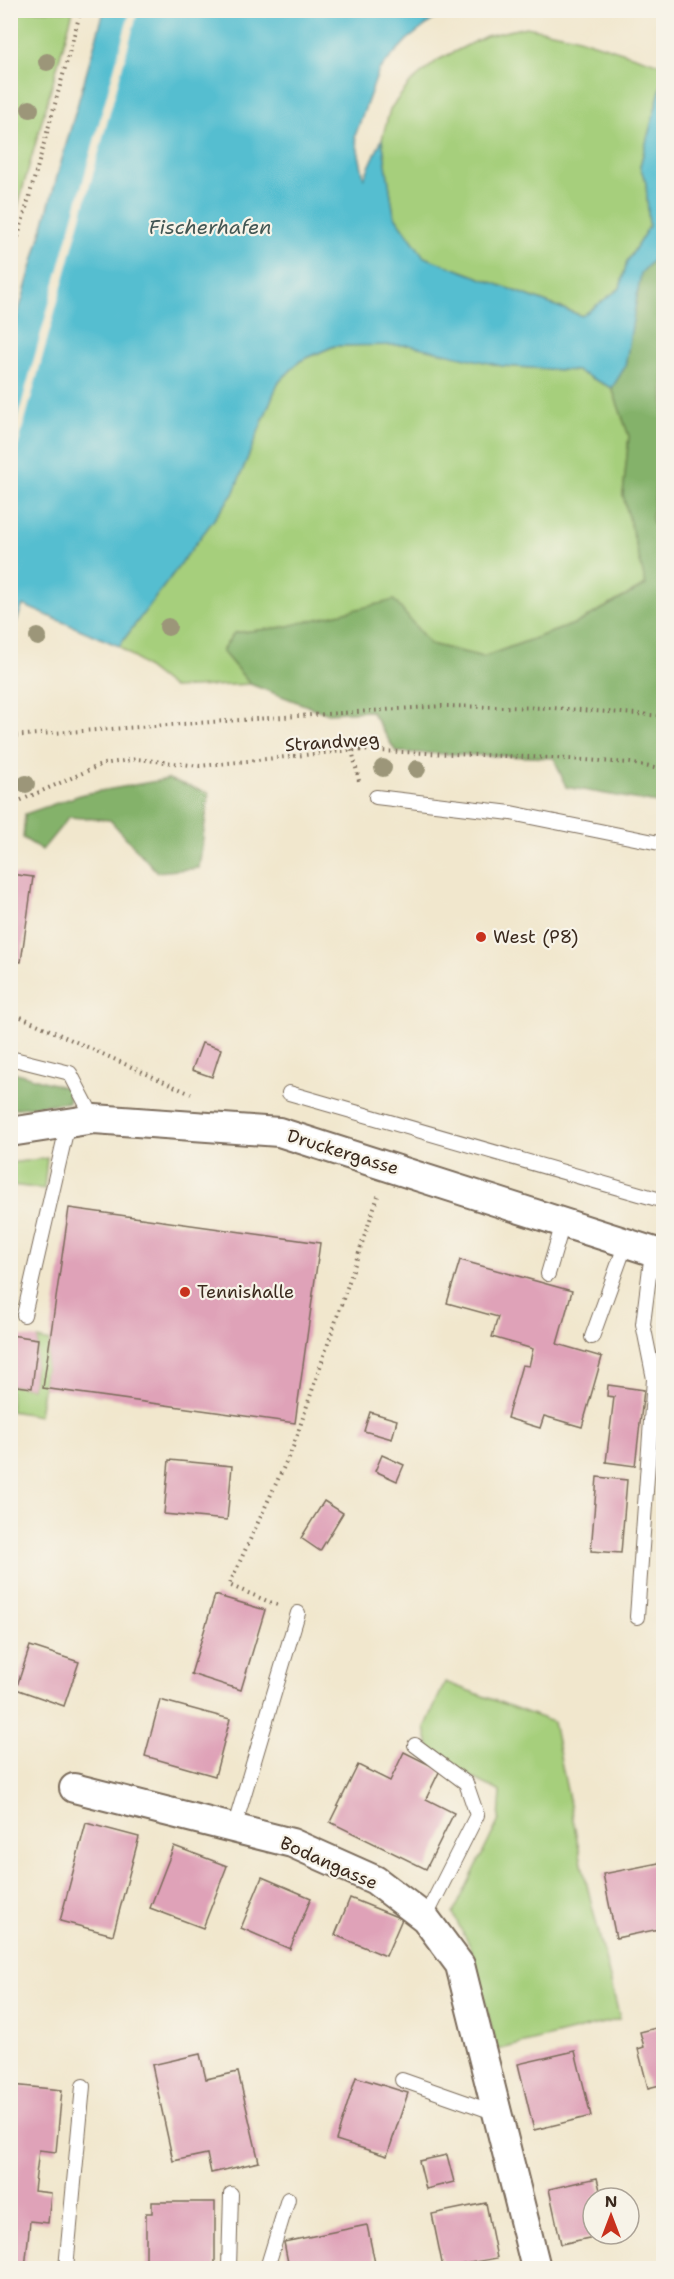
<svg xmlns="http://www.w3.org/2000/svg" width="674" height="2279" font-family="'Shantell Sans',sans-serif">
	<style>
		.green { fill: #a6cf7b; stroke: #707c4c; stroke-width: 1.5 }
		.forest { fill: #84b26b; stroke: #606e44; stroke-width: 1.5 }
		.water { fill: #54bed0; stroke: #487477; stroke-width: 1.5 }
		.pier { fill: #f1e7cd }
		.building { fill: #dfa2b8 }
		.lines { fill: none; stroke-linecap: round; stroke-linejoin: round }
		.service-casing { stroke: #7b6c5b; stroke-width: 16 }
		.minor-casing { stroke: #7b6c5b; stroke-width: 32 }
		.path { stroke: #7b6c5b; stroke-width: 4; stroke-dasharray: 1.5 4.5; stroke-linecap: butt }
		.service { stroke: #fff; stroke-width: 14 }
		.minor { stroke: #fff; stroke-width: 28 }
		.tree { fill: #9c9679 }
		.poi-dot { fill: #c8321e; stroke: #f7f3e8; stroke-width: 2 }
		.labels { text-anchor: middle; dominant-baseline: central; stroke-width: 4.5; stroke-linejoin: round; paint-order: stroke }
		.street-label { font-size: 18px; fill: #3b2a1e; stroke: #f7f3e8 }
		.poi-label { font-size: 18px; fill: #3b2a1e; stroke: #f7f3e8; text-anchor: start }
		.water-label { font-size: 20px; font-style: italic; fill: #425653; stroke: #f7f3e8 }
	</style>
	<rect width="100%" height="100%" fill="#f7f3e8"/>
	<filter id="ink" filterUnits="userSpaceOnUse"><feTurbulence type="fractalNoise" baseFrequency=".0167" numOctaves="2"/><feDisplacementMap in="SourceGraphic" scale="12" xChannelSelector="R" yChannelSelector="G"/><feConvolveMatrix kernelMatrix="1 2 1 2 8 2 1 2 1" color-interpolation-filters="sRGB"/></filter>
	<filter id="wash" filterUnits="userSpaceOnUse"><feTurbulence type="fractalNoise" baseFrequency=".008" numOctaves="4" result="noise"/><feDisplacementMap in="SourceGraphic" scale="24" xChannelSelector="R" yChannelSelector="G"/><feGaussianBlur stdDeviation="1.35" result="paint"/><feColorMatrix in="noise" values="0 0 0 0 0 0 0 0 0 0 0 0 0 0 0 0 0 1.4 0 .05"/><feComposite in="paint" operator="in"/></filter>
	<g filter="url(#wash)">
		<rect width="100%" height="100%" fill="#f1e7cd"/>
		<!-- green -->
		<g class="green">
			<path d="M11,10L73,11L11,230L10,11Z"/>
			<path d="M526,27L572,36L663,65V79L640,166L646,183L649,226L627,262L620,288L583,316L424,257L394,215L382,139L390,109L410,83L438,60L486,36Z"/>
			<path d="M409,344L502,366L577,371L612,388L629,436L623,495L647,584L577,623L483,657L430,644L284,627L234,633L222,651L250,684L173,688L119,646L233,494L278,383L300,361L335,346Z"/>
			<path d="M663,424V567L652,518Z"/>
			<path d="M47,1158L44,1189L11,1185V1163Z"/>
			<path d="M38,1339L50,1342L39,1416L11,1411L10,1385L32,1388Z"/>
			<path d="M445,1682L553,1722L584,1873L620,2019L497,2050L471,1948L453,1914L499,1820L501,1792L473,1778L430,1751L425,1728Z"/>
		</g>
		<!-- forest -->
		<g class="forest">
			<path d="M663,249L664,424L652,518L664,567L663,804L566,787L554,758L396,752L371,711L326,713L250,684L222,651L234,633L284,627L394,600L430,644L483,657L577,623L646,585L623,495L629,436L612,388L625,367L641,273Z"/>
			<path d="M168,779L209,793L199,868L157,872L110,820L69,817L42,850L23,838L25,814L83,794Z"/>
			<path d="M10,1071L67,1088L69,1102L11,1109Z"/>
		</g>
		<!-- water -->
		<path class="water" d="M104,11H450L438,16L407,40L379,70L355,136L364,178L382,139L394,215L424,257L582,316L620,288L627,262L649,226L646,183L640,166L663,79V249L641,273L625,367L612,388L577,371L502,366L409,345L334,346L300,361L278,383L233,494L119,646L23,605L11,636V339Z"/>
		<!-- pier -->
		<path class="pier" d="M130,11H138L11,471V442Z"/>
		<g id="blocks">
			<!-- building -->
			<g class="building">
				<path d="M10,874L33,877L21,962L10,961Z"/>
				<path d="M202,1043L221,1049L212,1077L192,1070Z"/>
				<path d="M69,1208L320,1243L295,1423L43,1388Z"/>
				<path d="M460,1260L572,1291L557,1344L602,1357L582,1427L544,1416L540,1428L507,1418L522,1365L529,1366L533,1349L492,1337L498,1317L447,1303Z"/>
				<path d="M10,1335L38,1339L32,1388L10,1385Z"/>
				<path d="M608,1385L644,1390L635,1466L606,1462L614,1397L607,1396Z"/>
				<path d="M370,1412L397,1420L392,1439L364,1431Z"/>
				<path d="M382,1455L404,1465L397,1481L375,1471Z"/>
				<path d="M169,1460L232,1466L227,1520L164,1514Z"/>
				<path d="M597,1477L627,1480L621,1553L591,1551Z"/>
				<path d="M324,1501L343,1513L320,1551L301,1538Z"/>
				<path d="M215,1595L265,1610L241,1690L191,1674Z"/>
				<path d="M30,1646L79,1662L64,1706L16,1689Z"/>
				<path d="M160,1700L230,1719L215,1776L145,1756Z"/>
				<path d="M404,1752L440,1770L426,1799L454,1813L426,1869L330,1822L358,1765L390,1781Z"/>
				<path d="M86,1823L139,1837L113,1935L60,1921Z"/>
				<path d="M174,1846L227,1866L203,1928L150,1908Z"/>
				<path d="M664,1862V1928L616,1938L603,1874Z"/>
				<path d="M262,1877L311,1898L290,1949L241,1928Z"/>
				<path d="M350,1898L402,1919L386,1956L335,1935Z"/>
				<path d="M664,2026V2084L648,2088L638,2049L644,2047L640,2032Z"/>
				<path d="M575,2051L591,2116L534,2130L518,2064Z"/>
				<path d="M200,2054L206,2079L238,2072L259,2162L211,2173L207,2154L173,2161L152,2065Z"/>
				<path d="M356,2077L408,2093L387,2156L336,2140Z"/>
				<path d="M12,2085L62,2090L56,2152L39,2150L34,2191L51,2193L48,2223L30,2221L25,2268H10Z"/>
				<path d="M447,2155L454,2182L426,2189L419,2161Z"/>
				<path d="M597,2178L602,2198H593V2234L603,2235L561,2244L549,2189Z"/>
				<path d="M152,2202H215V2268H146V2213H152Z"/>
				<path d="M486,2203L497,2258L443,2268L432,2214Z"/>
				<path d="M367,2225L376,2268H289L284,2242Z"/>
			</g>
		</g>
	</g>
	<g filter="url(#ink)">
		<use href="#blocks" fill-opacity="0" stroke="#7b6c5b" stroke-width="1.5"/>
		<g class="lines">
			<!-- service casing -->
			<g class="service-casing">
				<g id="service">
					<path d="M376,797L511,813L664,844"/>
					<path d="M10,1058L70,1073L94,1119"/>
					<path d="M289,1093L664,1201"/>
					<path d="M548,1274L563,1223"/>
					<path d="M24,1315L68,1123"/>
					<path d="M592,1337L626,1243"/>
					<path d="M637,1617L654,1379L643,1324L652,1252"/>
					<path d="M415,1745L466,1783L477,1815L425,1918"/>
					<path d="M234,1828L298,1613"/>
					<path d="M402,2080L496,2113"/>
					<path d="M66,2268L83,2086"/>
					<path d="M229,2268L231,2194"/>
					<path d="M267,2268L288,2199"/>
				</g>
			</g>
			<!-- minor casing -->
			<g class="minor-casing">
				<g id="minor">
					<path d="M10,1132L94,1119L279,1132L664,1255"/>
					<path d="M74,1788L292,1843L375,1880L425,1918L460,1965L536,2268"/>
				</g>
			</g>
			<!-- path -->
			<g class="path">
				<path d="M10,266L81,10"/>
				<path d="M10,736L442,706L553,708L664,716"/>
				<path d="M352,750L359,781"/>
				<path d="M10,805L103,764L137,759L200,766L352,750L554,758L630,763L664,770"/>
				<path d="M10,1012L191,1094"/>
				<path d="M277,1605L229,1585L293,1447L378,1196"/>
			</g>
			<!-- service -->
			<use href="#service" class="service"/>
			<!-- minor -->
			<use href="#minor" class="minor"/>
		</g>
		<!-- trees -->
		<g class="tree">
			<circle cx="47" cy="62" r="9"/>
			<circle cx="30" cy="109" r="9"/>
			<circle cx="168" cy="627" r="9"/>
			<circle cx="38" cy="637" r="9"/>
			<circle cx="383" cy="768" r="9"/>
			<circle cx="417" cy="769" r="9"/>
			<circle cx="26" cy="784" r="9"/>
		</g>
	</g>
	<!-- markers -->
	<g class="poi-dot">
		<circle cx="481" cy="937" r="6"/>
		<circle cx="185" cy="1292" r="6"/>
	</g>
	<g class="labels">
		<!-- street labels -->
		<g class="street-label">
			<text transform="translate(332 742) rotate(-4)">Strandweg</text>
			<text transform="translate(343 1152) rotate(17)">Druckergasse</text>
			<text transform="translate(329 1863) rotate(24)">Bodangasse</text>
		</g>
		<!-- poi labels -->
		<g class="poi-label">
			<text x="493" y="937">West (P8)</text>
			<text x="197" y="1292">Tennishalle</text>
		</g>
		<!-- water labels -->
		<g class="water-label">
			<text x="210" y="227">Fischerhafen</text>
		</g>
	</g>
	<!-- margin -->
	<rect width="674" height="2279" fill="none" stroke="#f7f3e8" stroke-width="36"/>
	<!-- north arrow -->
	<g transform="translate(611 2216)"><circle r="28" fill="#f7f3e8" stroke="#aca397" stroke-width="1.5"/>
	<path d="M0-4.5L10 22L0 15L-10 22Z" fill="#c8321e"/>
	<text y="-9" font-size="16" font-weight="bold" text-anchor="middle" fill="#3b2a1e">N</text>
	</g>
</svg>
